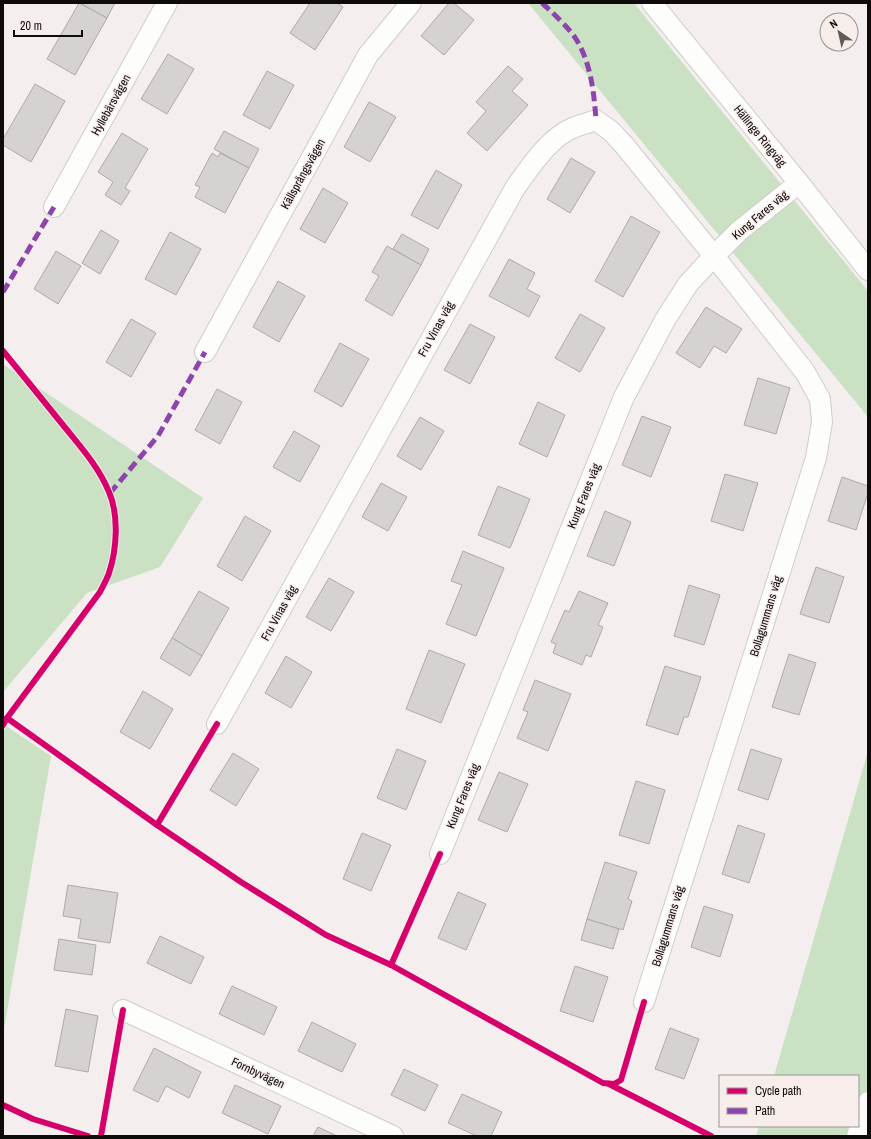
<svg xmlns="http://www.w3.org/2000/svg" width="871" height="1139" font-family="'Archivo Narrow',sans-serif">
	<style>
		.green { fill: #cae1c3 }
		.building { fill: #d6d2d1; stroke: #aeaaa9 }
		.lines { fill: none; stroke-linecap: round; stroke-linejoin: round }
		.minor-casing { stroke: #cfccca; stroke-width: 22 }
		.minor { stroke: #fdfdfc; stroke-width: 20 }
		.quiet { stroke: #8e44ad; stroke-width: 5; stroke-dasharray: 10 5; stroke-linecap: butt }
		.cycleway-casing { stroke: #f7eeeb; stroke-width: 8 }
		.cycleway { stroke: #d6006c; stroke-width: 6 }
		.labels { text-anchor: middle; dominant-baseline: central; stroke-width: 3; stroke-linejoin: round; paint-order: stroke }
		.street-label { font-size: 12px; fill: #0e0b0a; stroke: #f7eeeb }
	</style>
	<rect width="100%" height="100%" fill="#f4efee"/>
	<!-- green -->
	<g class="green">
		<path d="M528,3H634L868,291V417Z"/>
		<path d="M3,364L203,498L160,567L87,593L3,692Z"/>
		<path d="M3,724L51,756L3,1035Z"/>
		<path d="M868,751V1136H756L759,1126H858V1076H774Z"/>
	</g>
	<!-- building -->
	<g class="building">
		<path d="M79,3L107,18L75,75L47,59Z"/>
		<path d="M80,3H115L107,18Z"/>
		<path d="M310,3H337L343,7L315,50L290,33Z"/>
		<path d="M449,3H454L474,20L444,55L421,36Z"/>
		<path d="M168,54L194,69L167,114L141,99Z"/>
		<path d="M508,66L523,79L512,91L528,105L487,151L467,133L486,111L476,102Z"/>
		<path d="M267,71L294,85L270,129L243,115Z"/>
		<path d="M35,84L65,101L31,162L3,145V139Z"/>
		<path d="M369,102L396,117L370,162L344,147Z"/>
		<path d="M224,131L259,149L249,168L214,149Z"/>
		<path d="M122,133L148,149L125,188L130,191L121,205L105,195L113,182L98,172Z"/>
		<path d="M212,153L218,157L220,153L249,168L225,213L195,197L200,187L195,185Z"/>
		<path d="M571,158L595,172L570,213L547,199Z"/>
		<path d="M436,170L462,185L438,229L411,215Z"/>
		<path d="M323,188L348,203L325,243L300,229Z"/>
		<path d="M631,216L660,232L623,297L595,281Z"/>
		<path d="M101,230L119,241L100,274L82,263Z"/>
		<path d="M170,232L201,249L176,295L145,279Z"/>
		<path d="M402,234L429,249L421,265L393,249Z"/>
		<path d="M387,246L421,265L392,316L365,300L379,276L372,272Z"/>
		<path d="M56,251L81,266L58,304L34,289Z"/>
		<path d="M509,259L535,273L527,289L540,296L529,317L489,296Z"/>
		<path d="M278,281L305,296L279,342L253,327Z"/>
		<path d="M706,307L742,329L726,353L714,346L700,368L676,353Z"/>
		<path d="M580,314L605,328L580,372L555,358Z"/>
		<path d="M131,319L156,333L131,377L106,362Z"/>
		<path d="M470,324L495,337L470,384L444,370Z"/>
		<path d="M340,343L369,359L342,407L314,391Z"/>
		<path d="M758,378L790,388L776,434L744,425Z"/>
		<path d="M217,389L242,402L220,444L195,430Z"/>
		<path d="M538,402L565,415L547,457L519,444Z"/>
		<path d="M642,416L671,427L651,477L622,465Z"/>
		<path d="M420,417L444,431L421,470L397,456Z"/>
		<path d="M294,431L320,446L300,482L273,467Z"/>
		<path d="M725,474L758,483L743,531L711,521Z"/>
		<path d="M842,477L868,486V493L856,530L828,521Z"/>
		<path d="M381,483L407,497L388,531L362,517Z"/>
		<path d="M498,486L530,499L510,548L478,535Z"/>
		<path d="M605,511L631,522L614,566L587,556Z"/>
		<path d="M245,516L271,531L242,581L217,566Z"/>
		<path d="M463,551L504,568L476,636L446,624L462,585L451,581Z"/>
		<path d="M816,567L844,577L829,623L800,614Z"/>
		<path d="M329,578L354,592L331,631L306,617Z"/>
		<path d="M689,585L720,595L704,645L674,636Z"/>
		<path d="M199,591L229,608L202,656L172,638Z"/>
		<path d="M579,591L608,603L598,625L603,627L591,657L586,655L582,665L553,653L556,644L551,642L565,610L569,612Z"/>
		<path d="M172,638L202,656L190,676L160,658Z"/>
		<path d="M429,650L465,664L441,723L406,709Z"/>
		<path d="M789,654L816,663L799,715L772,707Z"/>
		<path d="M286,656L312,672L291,708L265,693Z"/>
		<path d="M665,666L701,677L688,717H684L678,735L646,725Z"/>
		<path d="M535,680L571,694L548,751L517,738L528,712L523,710Z"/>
		<path d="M143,691L173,709L150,749L120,732Z"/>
		<path d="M397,749L426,761L406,810L377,798Z"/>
		<path d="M751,749L782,759L768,800L738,790Z"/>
		<path d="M233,753L259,769L236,806L210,790Z"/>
		<path d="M499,772L528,784L507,832L478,820Z"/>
		<path d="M636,781L665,790L649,844L619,835Z"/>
		<path d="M738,825L765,834L749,883L722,874Z"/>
		<path d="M362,833L391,845L371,891L343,879Z"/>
		<path d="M605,862L637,872L628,899L632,901L623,930L587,919Z"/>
		<path d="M68,885L118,893L110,943L78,938L81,919L63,916Z"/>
		<path d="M458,892L486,904L466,950L438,938Z"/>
		<path d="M704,906L733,915L720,957L691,947Z"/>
		<path d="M587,919L619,929L613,949L581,940Z"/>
		<path d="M160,936L204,957L191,984L147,963Z"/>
		<path d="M59,939L96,945L92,975L54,970Z"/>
		<path d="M575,966L608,977L593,1022L560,1011Z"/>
		<path d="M232,986L277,1007L264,1035L219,1014Z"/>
		<path d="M66,1009L98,1016L88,1072L55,1066Z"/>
		<path d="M312,1022L356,1044L342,1072L298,1051Z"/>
		<path d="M670,1028L699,1039L684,1079L655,1069Z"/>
		<path d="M154,1048L201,1072L189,1098L166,1086L158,1102L133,1090Z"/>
		<path d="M404,1069L438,1085L425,1111L391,1095Z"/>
		<path d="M235,1085L281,1106L268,1134L222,1113Z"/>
		<path d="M462,1094L502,1112L491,1136H477L448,1123Z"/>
		<path d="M318,1127L337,1136H313Z"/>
	</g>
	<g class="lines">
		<!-- minor casing -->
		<g class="minor-casing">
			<g id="minor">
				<path d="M652,3L799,183L868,270"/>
				<path d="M54,207L167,3"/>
				<path d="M205,352L368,55L411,3"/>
				<path d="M217,724L515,188C531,166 549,137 575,127C582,124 589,123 596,120L612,132L624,145L714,256L805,372L820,399L822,422L816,458L644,1002"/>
				<path d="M440,854L624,397L665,320L688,284L714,256L739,231L799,183"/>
				<path d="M123,1010L393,1136"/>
				<path d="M857,1136L868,1102"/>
			</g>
		</g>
		<!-- minor -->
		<use href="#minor" class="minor"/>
		<!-- quiet -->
		<g class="quiet">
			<path d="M542,3C550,10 571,30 576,39C591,63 594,93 596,120"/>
			<path d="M3,292L54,207"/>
			<path d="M110,493L158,436L205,352"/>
		</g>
		<!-- cycleway casing -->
		<g class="cycleway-casing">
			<g id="cycleway">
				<path d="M3,351C23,376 43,400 63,425C80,446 99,467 109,492C119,515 117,549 109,573C107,579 103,586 100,592L7,718L3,725"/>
				<path d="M7,718L157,825L241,882L326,935L391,965L603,1083L614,1084L621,1080L644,1002"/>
				<path d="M157,825L217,724"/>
				<path d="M391,965L440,854"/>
				<path d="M609,1084L711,1136"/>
				<path d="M3,1105L33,1119L88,1136"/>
				<path d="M101,1136L123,1010"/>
			</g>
		</g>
		<!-- cycleway -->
		<use href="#cycleway" class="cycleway"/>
	</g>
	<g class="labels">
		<!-- street labels -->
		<g class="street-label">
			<text transform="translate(111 105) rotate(-61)">Hyllebärsvägen</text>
			<text transform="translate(760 136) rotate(51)">Hällinge Ringväg</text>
			<text transform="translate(303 174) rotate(-61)">Källsprångsvägen</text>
			<text transform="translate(760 215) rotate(-40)">Kung Fares väg</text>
			<text transform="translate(436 329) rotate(-61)">Fru Vinas väg</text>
			<text transform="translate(584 496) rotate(-68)">Kung Fares väg</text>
			<text transform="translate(279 613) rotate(-61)">Fru Vinas väg</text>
			<text transform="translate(766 616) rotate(-73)">Bollagummans väg</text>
			<text transform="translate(463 796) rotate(-68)">Kung Fares väg</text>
			<text transform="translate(668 926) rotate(-73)">Bollagummans väg</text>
			<text transform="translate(258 1073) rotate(25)">Fornbyvägen</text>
		</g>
	</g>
	<!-- border -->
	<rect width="871" height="1139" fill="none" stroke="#0e0b0a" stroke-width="8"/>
	<!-- legend -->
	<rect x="719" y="1075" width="140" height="52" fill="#f7eeeb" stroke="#9a9391"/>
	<rect x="727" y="1088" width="20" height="6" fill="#d6006c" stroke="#9a9391"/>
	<text x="755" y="1095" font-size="12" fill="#0e0b0a">Cycle path</text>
	<rect x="727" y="1108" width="20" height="6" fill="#8e44ad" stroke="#9a9391"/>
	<text x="755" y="1115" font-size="12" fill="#0e0b0a">Path</text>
	<!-- north arrow -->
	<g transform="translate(839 32) rotate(326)"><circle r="19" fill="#f7eeeb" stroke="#9a9391"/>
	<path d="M0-3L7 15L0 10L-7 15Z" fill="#5e5b5a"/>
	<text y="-6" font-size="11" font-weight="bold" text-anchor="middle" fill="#0e0b0a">N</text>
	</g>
	<!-- scale -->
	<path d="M14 30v6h68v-6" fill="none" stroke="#0e0b0a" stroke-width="2"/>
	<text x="20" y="30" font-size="12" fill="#0e0b0a" stroke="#f7eeeb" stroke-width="3" paint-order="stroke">20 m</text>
</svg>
